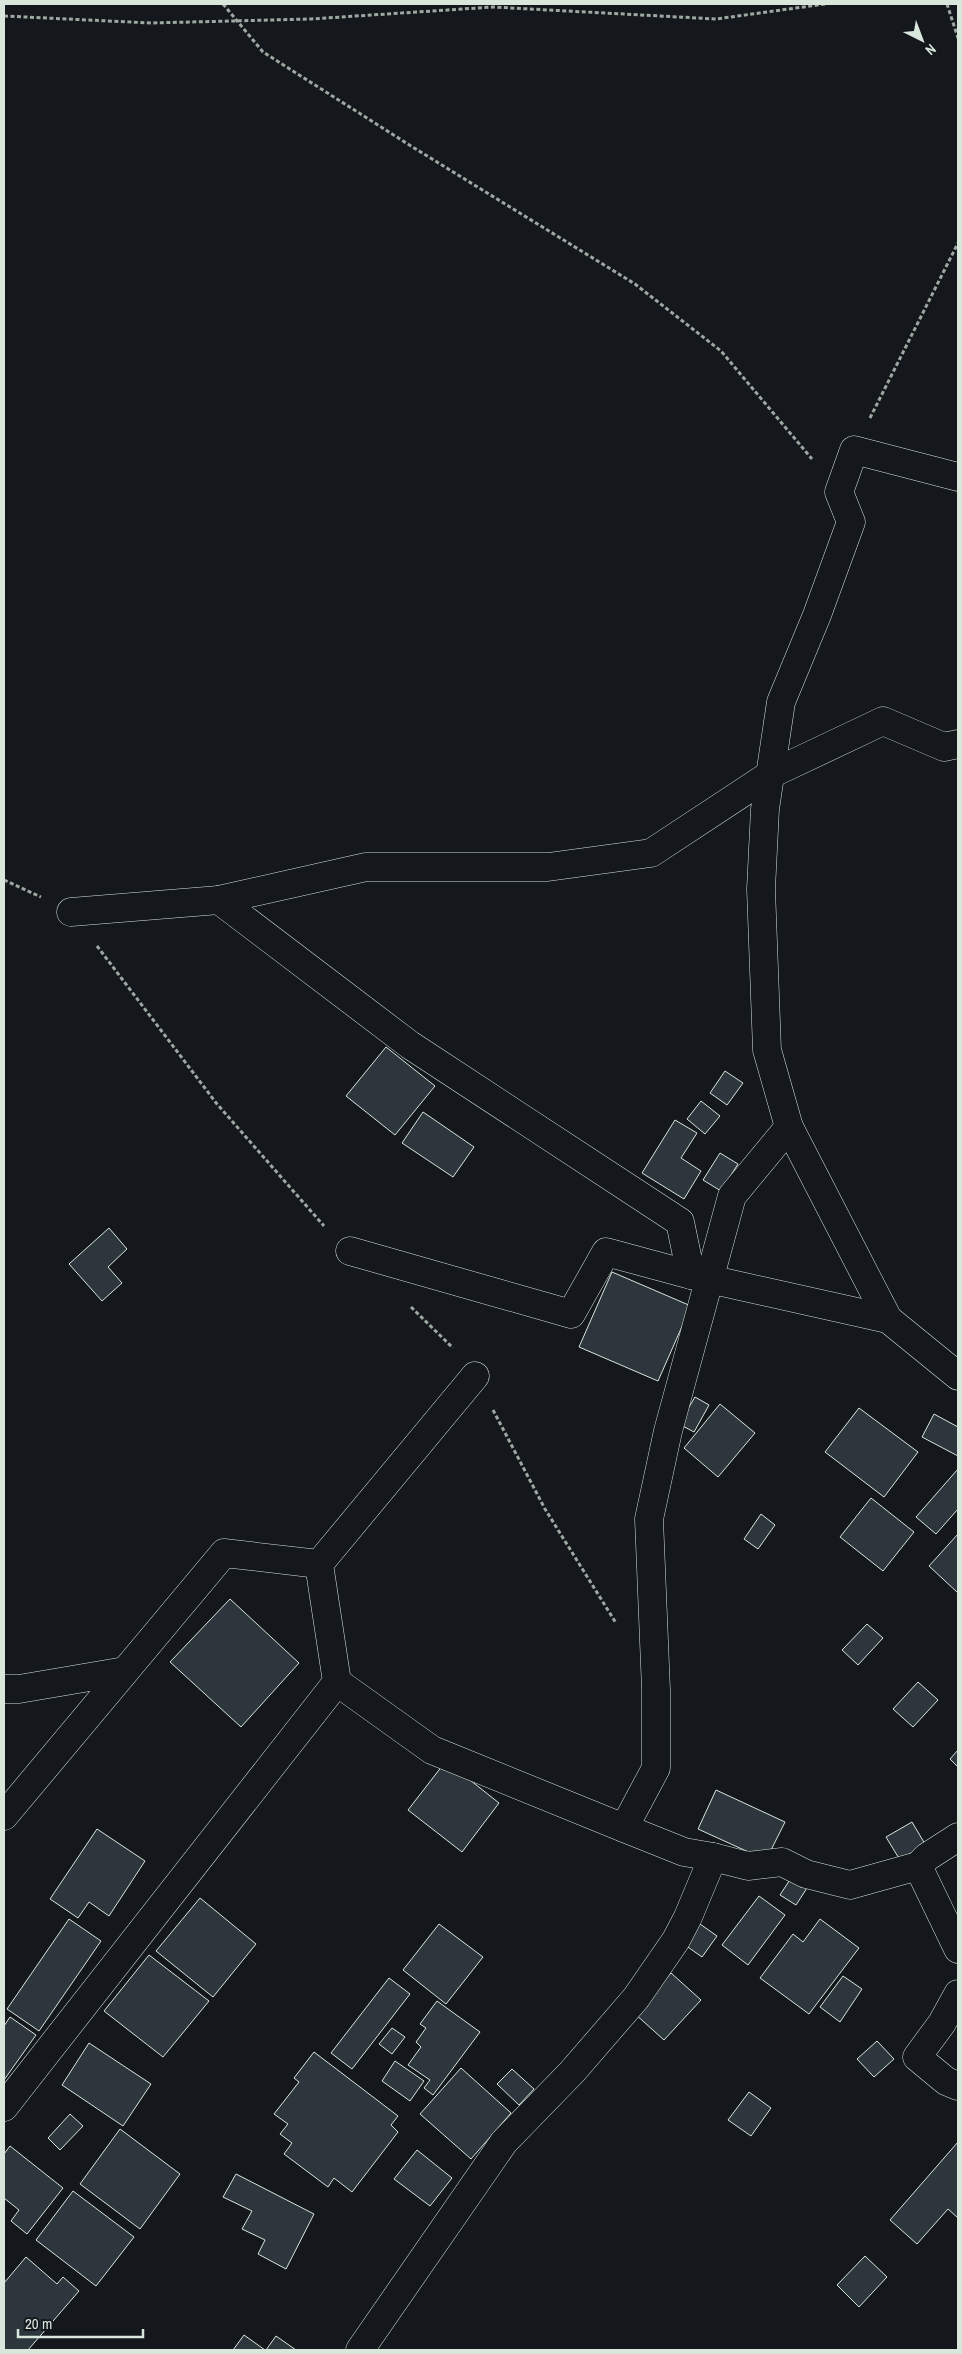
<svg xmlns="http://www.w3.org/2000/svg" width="962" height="2354" font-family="'Archivo Narrow',sans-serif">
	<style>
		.building { fill: #2c363c; stroke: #d8e6dc }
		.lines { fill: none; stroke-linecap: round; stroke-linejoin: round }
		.minor-casing { stroke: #d8e6dc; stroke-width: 29 }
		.path { stroke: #9da8a2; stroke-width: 3; stroke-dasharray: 4 2.5; stroke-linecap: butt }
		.minor { stroke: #14181c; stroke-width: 28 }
	</style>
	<rect width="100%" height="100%" fill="#14181c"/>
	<!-- building -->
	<g class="building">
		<path d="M386,1047L435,1086L395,1135L346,1096Z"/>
		<path d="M725,1071L743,1083L727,1105L710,1093Z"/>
		<path d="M701,1101L720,1116L705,1134L687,1119Z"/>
		<path d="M423,1112L474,1147L453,1177L402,1143Z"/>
		<path d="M675,1120L697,1133L681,1158L701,1171L684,1199L642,1173Z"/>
		<path d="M720,1153L738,1164L721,1191L703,1180Z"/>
		<path d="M109,1228L127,1249L108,1267L122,1283L102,1301L69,1264Z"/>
		<path d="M612,1272L691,1306L658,1381L579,1347Z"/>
		<path d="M695,1397L709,1405L694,1432L679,1424Z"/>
		<path d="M720,1404L755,1433L718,1477L684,1448Z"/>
		<path d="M859,1408L918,1452L884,1497L825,1452Z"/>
		<path d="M934,1414L958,1427V1456L922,1437Z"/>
		<path d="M958,1469V1509L936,1534L916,1517Z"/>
		<path d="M871,1498L914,1532L883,1571L840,1537Z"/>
		<path d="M761,1514L775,1525L758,1549L744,1539Z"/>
		<path d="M958,1534V1593L929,1566Z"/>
		<path d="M230,1599L299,1663L241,1727L170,1662Z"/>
		<path d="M867,1624L883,1638L858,1665L842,1650Z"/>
		<path d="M918,1682L938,1700L913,1727L893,1709Z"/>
		<path d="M958,1750V1767L950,1759Z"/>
		<path d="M446,1761L499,1803L462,1852L408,1810Z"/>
		<path d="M716,1790L785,1822L766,1860L698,1829Z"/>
		<path d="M912,1822L925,1844L900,1860L886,1837Z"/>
		<path d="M97,1829L145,1861L109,1916L89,1902L78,1918L50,1899Z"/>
		<path d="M791,1878L807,1888L796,1905L780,1895Z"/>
		<path d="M759,1896L785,1915L748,1965L722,1945Z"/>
		<path d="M200,1898L256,1944L213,1997L156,1951Z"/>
		<path d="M69,1919L101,1941L39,2031L7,2009Z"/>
		<path d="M820,1919L859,1948L809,2014L760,1978L793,1934L803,1942Z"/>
		<path d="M439,1924L483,1957L446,2004L403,1970Z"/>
		<path d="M700,1924L717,1936L702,1957L685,1945Z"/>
		<path d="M149,1955L209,2001L163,2057L104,2011Z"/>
		<path d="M671,1973L701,2000L664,2040L634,2013Z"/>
		<path d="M843,1976L862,1989L840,2022L820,2007Z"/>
		<path d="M389,1978L410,1994L352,2069L331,2053Z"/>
		<path d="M437,2001L480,2032L433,2095L424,2088L430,2080L408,2065L421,2047L416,2042L426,2028L420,2024Z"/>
		<path d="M10,2017L36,2035L4,2080V2026Z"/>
		<path d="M392,2028L405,2037L392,2054L379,2044Z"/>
		<path d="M877,2041L894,2059L874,2077L857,2059Z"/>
		<path d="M89,2043L151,2084L123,2126L62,2085Z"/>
		<path d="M314,2052L398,2116L391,2125L398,2132L352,2192L334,2178L328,2187L284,2154L292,2143L280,2134L288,2124L274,2114L299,2082L294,2078Z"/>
		<path d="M395,2061L424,2081L410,2101L382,2081Z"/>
		<path d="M461,2068L511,2113L471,2159L420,2114Z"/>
		<path d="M512,2069L534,2089L519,2105L497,2084Z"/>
		<path d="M749,2092L771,2108L751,2136L728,2120Z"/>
		<path d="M70,2114L83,2126L60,2150L48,2138Z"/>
		<path d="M120,2129L180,2174L140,2229L80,2184Z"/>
		<path d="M958,2142V2218L948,2209L917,2244L890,2220Z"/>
		<path d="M10,2146L63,2188L27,2234L11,2221L19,2210L4,2198V2154Z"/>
		<path d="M417,2150L452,2178L430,2206L394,2179Z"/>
		<path d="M236,2174L314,2214L286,2269L258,2254L265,2240L242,2229L252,2211L223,2197Z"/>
		<path d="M73,2191L134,2237L96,2286L36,2240Z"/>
		<path d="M865,2256L887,2277L859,2307L837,2285Z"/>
		<path d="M26,2257L57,2284L63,2277L79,2291L28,2350H4V2283Z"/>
		<path d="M244,2335L265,2350H233Z"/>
		<path d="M276,2336L296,2350H266Z"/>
	</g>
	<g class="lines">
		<!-- minor casing -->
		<g class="minor-casing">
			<g id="minor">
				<path d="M958,477L854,450L839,492L851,522L817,615L781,702L765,809L761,889L767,1050L789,1127L888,1319L958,1376"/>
				<path d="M219,900L366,867H548L651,853L771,774L883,721L944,747L958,744"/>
				<path d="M71,912L219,900L410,1045L680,1222L691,1275"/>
				<path d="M350,1251L571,1314L606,1252L691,1275L888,1319"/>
				<path d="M337,1682L432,1750L624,1828"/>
				<path d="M4,1689H19L125,1671"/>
				<path d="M4,1816L224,1553L319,1564"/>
				<path d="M713,1857L684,1852L624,1828L656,1768V1690L649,1519L668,1431L732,1196L789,1127"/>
				<path d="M918,1866L958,1949"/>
				<path d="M958,1994L942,2023L917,2057L946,2081L958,2086"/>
				<path d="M4,2107L337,1682L319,1564L475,1376"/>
				<path d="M360,2350L504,2142L572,2072L636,1998L676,1940L688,1917L713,1857L748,1866L782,1862L806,1874L850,1885L918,1866L927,1857L958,1837"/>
			</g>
		</g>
		<!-- path -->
		<g class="path">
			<path d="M223,4L263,52L411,146L635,284L721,351L812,459"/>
			<path d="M947,4L958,38"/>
			<path d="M4,16L151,23L311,19L493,7L716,19L825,4"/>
			<path d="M870,418L958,243"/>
			<path d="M4,880L41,897"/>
			<path d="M97,946L217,1104L324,1226"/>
			<path d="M411,1307L453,1348"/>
			<path d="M493,1410L545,1509L616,1623"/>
		</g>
		<!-- minor -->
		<use href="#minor" class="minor"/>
	</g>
	<!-- border -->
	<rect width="962" height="2354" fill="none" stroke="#d8e6dc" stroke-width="10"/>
	<!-- north arrow -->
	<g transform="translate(922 40) rotate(138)" stroke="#14181c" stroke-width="4" paint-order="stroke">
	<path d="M0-4L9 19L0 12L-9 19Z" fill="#d8e6dc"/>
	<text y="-8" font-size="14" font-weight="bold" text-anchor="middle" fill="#d8e6dc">N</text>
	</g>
	<!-- scale -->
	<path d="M18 2329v8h125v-8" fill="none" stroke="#d8e6dc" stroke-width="2.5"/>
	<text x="25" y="2329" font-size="15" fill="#d8e6dc" stroke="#14181c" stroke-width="4" paint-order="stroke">20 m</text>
</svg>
